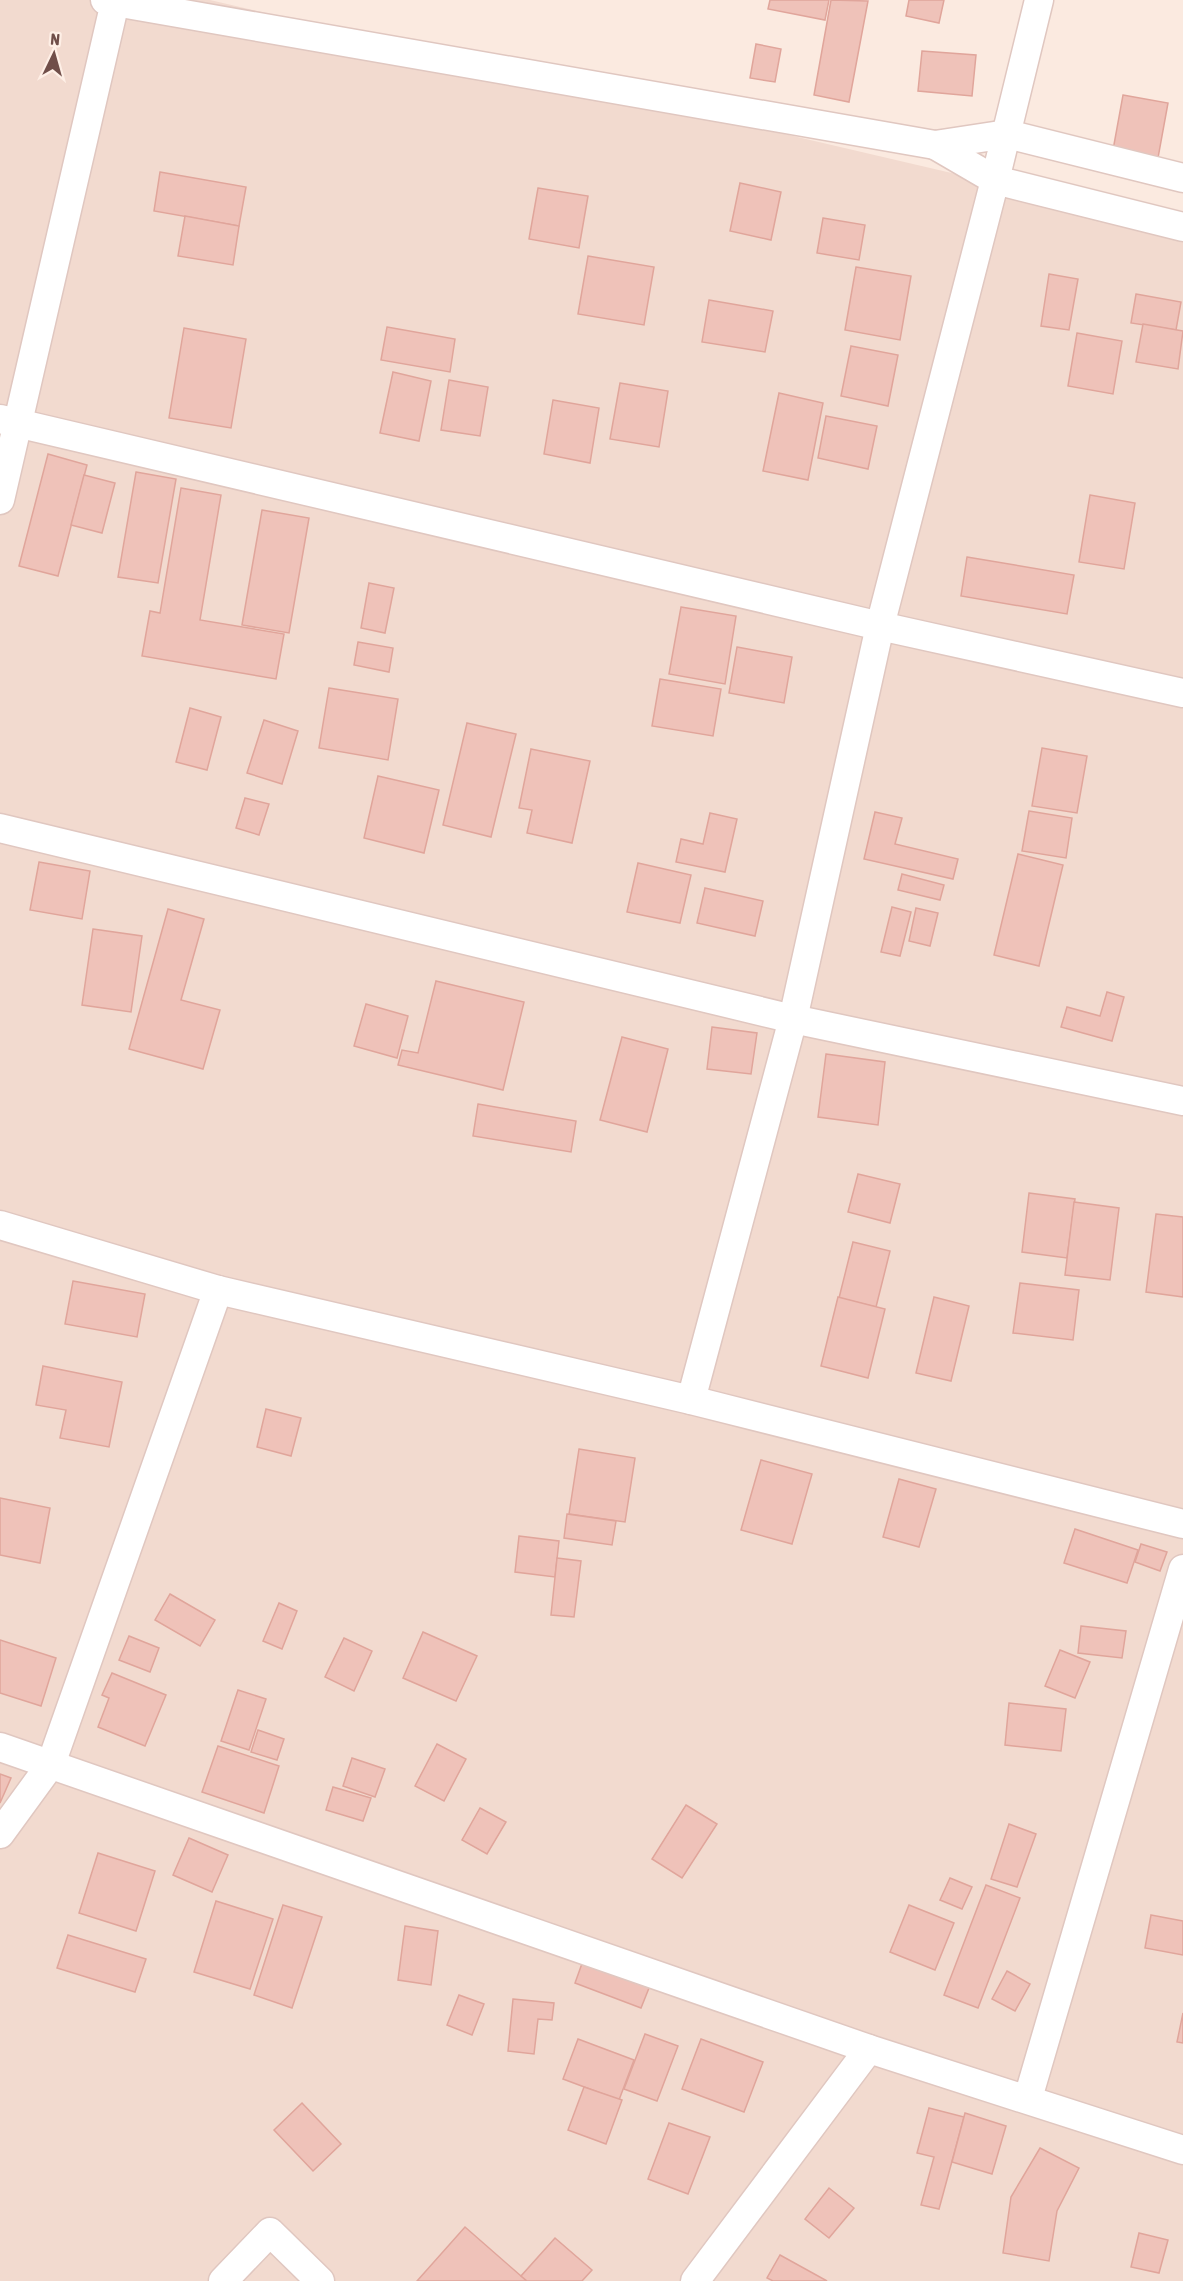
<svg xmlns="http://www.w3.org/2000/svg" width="1183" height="2281" font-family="'Asap Condensed',sans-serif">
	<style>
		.residential { fill: #f2dacf }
		.building { fill: #efc2b9; stroke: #e0a59b; stroke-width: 1.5 }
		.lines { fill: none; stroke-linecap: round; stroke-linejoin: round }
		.street-casing { stroke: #e0c7c0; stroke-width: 31 }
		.street { stroke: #fff; stroke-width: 28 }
	</style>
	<rect width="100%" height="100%" fill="#fbeae0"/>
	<!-- residential -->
	<path class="residential" d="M0,0H210L1183,227V2281H0Z"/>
	<!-- building -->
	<g class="building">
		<path d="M770,0H829L825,20L768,9Z"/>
		<path d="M831,0L868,1L849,102L814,95Z"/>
		<path d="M909,0H944L939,23L906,16Z"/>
		<path d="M756,44L781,49L775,82L750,78Z"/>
		<path d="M922,51L976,55L972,96L918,91Z"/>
		<path d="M1123,95L1168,103L1158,158L1113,150Z"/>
		<path d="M160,172L246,187L239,226L154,211Z"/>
		<path d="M740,183L781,192L771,240L730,231Z"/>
		<path d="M538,188L588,196L579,248L529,239Z"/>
		<path d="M185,216L239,226L233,265L178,256Z"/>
		<path d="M823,218L865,225L859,260L817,253Z"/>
		<path d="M588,256L654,267L644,325L578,314Z"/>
		<path d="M856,267L911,276L900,340L845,330Z"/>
		<path d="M1049,274L1078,279L1069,330L1041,326Z"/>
		<path d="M1136,294L1181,302L1176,330L1131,323Z"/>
		<path d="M709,300L773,311L765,352L702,342Z"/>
		<path d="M1143,324L1183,331L1178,369L1136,362Z"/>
		<path d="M387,327L455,339L450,372L381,360Z"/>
		<path d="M184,328L246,339L231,428L169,418Z"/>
		<path d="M1077,333L1122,341L1113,394L1068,386Z"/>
		<path d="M851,346L898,355L888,406L841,396Z"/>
		<path d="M393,372L431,381L419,441L380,433Z"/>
		<path d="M449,380L488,387L480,436L441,430Z"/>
		<path d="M620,383L668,391L659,447L610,439Z"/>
		<path d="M779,393L823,403L808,480L763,471Z"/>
		<path d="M553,400L599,408L590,463L544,454Z"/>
		<path d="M826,416L877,426L868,469L818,458Z"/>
		<path d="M48,454L87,465L58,576L19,566Z"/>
		<path d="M136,472L176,479L158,583L118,577Z"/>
		<path d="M84,475L115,483L102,533L71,525Z"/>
		<path d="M181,488L221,495L200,620L284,634L276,679L142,656L150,611L160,613Z"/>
		<path d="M1090,495L1135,503L1124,569L1079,562Z"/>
		<path d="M262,510L309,518L289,633L242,625Z"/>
		<path d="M967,557L1074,575L1067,614L961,596Z"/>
		<path d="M369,583L394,588L385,633L361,628Z"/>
		<path d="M681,607L736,616L725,684L669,674Z"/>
		<path d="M358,642L393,648L389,672L354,665Z"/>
		<path d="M737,647L792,657L784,703L729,693Z"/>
		<path d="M660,679L721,689L713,736L652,726Z"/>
		<path d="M329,688L398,699L388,760L319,748Z"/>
		<path d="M190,708L221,717L207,770L176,762Z"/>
		<path d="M264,720L298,731L282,784L247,773Z"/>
		<path d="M467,723L516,734L491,837L443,825Z"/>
		<path d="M1042,748L1087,756L1077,813L1032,806Z"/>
		<path d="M531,749L590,761L572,843L527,833L532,810L519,808Z"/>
		<path d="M378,776L439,790L424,853L364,838Z"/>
		<path d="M245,798L269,804L259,835L236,828Z"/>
		<path d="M1029,811L1072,818L1066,858L1022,851Z"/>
		<path d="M875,812L902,818L895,844L958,859L953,879L864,859Z"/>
		<path d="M710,813L737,819L725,872L676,862L681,839L703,844Z"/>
		<path d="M1018,854L1063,865L1039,966L994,955Z"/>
		<path d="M39,862L90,871L82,919L30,910Z"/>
		<path d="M638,863L691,875L680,923L627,912Z"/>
		<path d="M902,874L944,885L940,900L898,890Z"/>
		<path d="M705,888L763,901L755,936L697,923Z"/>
		<path d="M892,907L911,912L900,956L881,952Z"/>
		<path d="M916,908L938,913L930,946L909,941Z"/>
		<path d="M168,909L204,919L181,1000L220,1010L203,1069L129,1049Z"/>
		<path d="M93,929L142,936L131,1012L82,1005Z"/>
		<path d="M436,981L524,1002L503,1090L398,1065L402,1050L418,1053Z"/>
		<path d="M1107,992L1124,997L1112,1041L1061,1027L1067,1007L1100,1016Z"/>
		<path d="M366,1004L408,1016L397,1058L354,1046Z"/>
		<path d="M712,1027L757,1033L751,1074L707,1069Z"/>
		<path d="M622,1037L668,1049L647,1132L600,1120Z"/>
		<path d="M826,1054L885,1062L878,1125L818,1117Z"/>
		<path d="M478,1104L576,1121L571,1152L473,1136Z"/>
		<path d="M858,1174L900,1184L890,1223L848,1212Z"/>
		<path d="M1029,1193L1075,1199L1067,1258L1022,1252Z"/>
		<path d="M1074,1202L1119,1208L1110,1280L1065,1275Z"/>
		<path d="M1156,1214L1183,1217V1297L1146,1292Z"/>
		<path d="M853,1242L890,1251L876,1307L839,1298Z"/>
		<path d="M73,1281L145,1294L137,1337L65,1324Z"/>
		<path d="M1020,1283L1079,1290L1073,1340L1013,1333Z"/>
		<path d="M838,1297L885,1309L868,1378L821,1366Z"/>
		<path d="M934,1297L969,1306L951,1381L916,1373Z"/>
		<path d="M43,1366L122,1382L109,1447L60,1438L66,1410L36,1405Z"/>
		<path d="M266,1409L301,1418L291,1456L257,1447Z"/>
		<path d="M579,1449L635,1458L625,1522L569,1514Z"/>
		<path d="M761,1460L812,1474L792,1544L741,1530Z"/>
		<path d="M899,1479L936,1489L919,1547L883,1537Z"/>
		<path d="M0,1498L50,1508L40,1563L0,1555Z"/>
		<path d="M567,1514L616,1521L612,1545L564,1538Z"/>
		<path d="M1075,1529L1138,1550L1127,1583L1064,1563Z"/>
		<path d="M519,1536L559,1541L555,1577L515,1572Z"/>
		<path d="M1141,1544L1167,1552L1160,1571L1135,1562Z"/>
		<path d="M557,1558L581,1561L574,1617L551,1615Z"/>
		<path d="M170,1594L215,1620L200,1646L155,1620Z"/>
		<path d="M279,1603L297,1611L282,1649L263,1641Z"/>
		<path d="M1081,1626L1126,1631L1122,1658L1078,1653Z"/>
		<path d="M423,1632L477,1656L456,1701L403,1678Z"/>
		<path d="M129,1636L159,1648L150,1672L119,1660Z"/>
		<path d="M344,1638L372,1651L354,1691L325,1677Z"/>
		<path d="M0,1640L56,1658L41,1706L0,1693Z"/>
		<path d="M1060,1650L1090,1662L1075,1698L1045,1686Z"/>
		<path d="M112,1673L166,1695L145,1746L98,1727L109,1698L102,1695Z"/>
		<path d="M238,1690L266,1699L249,1750L221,1741Z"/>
		<path d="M1009,1703L1066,1709L1061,1751L1005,1745Z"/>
		<path d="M258,1730L284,1739L277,1760L251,1752Z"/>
		<path d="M437,1744L466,1759L444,1801L415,1786Z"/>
		<path d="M218,1746L279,1766L264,1813L202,1792Z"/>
		<path d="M352,1758L385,1769L375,1797L343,1786Z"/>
		<path d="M0,1774L11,1778L0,1803Z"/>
		<path d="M333,1787L371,1798L363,1821L326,1810Z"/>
		<path d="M686,1805L717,1824L682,1878L652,1859Z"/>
		<path d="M480,1808L506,1822L487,1854L462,1840Z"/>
		<path d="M1009,1824L1036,1834L1017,1887L991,1879Z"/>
		<path d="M189,1838L228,1855L212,1892L173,1875Z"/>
		<path d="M98,1853L155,1871L136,1931L79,1913Z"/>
		<path d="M950,1878L972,1887L962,1909L940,1900Z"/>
		<path d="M986,1885L1020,1898L978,2008L944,1995Z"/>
		<path d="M216,1901L273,1919L250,1989L194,1972Z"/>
		<path d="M283,1905L322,1917L292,2008L254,1995Z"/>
		<path d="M909,1905L954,1923L935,1970L890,1952Z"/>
		<path d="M1151,1915L1183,1921V1955L1145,1948Z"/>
		<path d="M405,1926L438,1931L431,1985L398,1980Z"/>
		<path d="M68,1935L146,1959L135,1992L57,1968Z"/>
		<path d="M584,1958L651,1983L641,2008L575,1983Z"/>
		<path d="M1007,1971L1030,1984L1015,2011L992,1999Z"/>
		<path d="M459,1995L484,2004L472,2035L447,2025Z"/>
		<path d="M513,1999L554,2003L552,2020L538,2019L534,2054L508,2051Z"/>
		<path d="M1183,2013V2043L1177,2042Z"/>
		<path d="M645,2034L678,2046L657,2101L624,2089Z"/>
		<path d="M578,2039L634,2060L619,2100L563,2079Z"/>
		<path d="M701,2039L763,2062L744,2112L682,2089Z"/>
		<path d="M584,2087L622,2100L606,2144L568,2130Z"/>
		<path d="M302,2103L341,2144L313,2171L274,2130Z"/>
		<path d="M929,2108L964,2117L939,2209L921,2205L934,2157L917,2153Z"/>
		<path d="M965,2113L1006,2126L992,2174L952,2162Z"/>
		<path d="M669,2123L710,2137L688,2194L648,2179Z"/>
		<path d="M1040,2148L1079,2168L1057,2211L1049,2261L1003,2253L1011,2197Z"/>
		<path d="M829,2188L854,2208L829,2238L805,2219Z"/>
		<path d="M465,2227L521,2276L527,2281H417Z"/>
		<path d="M1139,2233L1168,2240L1159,2273L1131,2267Z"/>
		<path d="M555,2238L592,2270L582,2281H527L521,2276Z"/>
		<path d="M780,2255L827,2281H773L767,2278Z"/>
	</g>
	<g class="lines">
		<!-- street casing -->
		<g class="street-casing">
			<g id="street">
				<path d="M115,0V2L935,145L1007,134L1183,178"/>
				<path d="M935,145L995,180L1183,227"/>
				<path d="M0,419L880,626L1183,693"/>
				<path d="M0,500L115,2L105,0"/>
				<path d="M0,828L793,1019L1183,1101"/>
				<path d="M0,1225L218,1290L691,1400L1183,1524"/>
				<path d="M691,1400L793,1019L880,626L995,180L1039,0"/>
				<path d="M0,1747L869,2049L1183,2150"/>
				<path d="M0,1834L51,1764L218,1290"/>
				<path d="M1028,2098L1183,1569"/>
				<path d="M223,2281L270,2232L320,2281"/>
				<path d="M695,2281L869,2049"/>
			</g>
		</g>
		<!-- street -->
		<use href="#street" class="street"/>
	</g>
	<!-- north arrow -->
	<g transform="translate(54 54) rotate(5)" stroke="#feefe6" stroke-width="4.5" paint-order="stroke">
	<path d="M0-4.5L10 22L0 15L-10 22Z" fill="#704e49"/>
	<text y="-9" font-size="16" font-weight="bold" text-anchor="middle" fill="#704e49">N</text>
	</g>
</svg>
